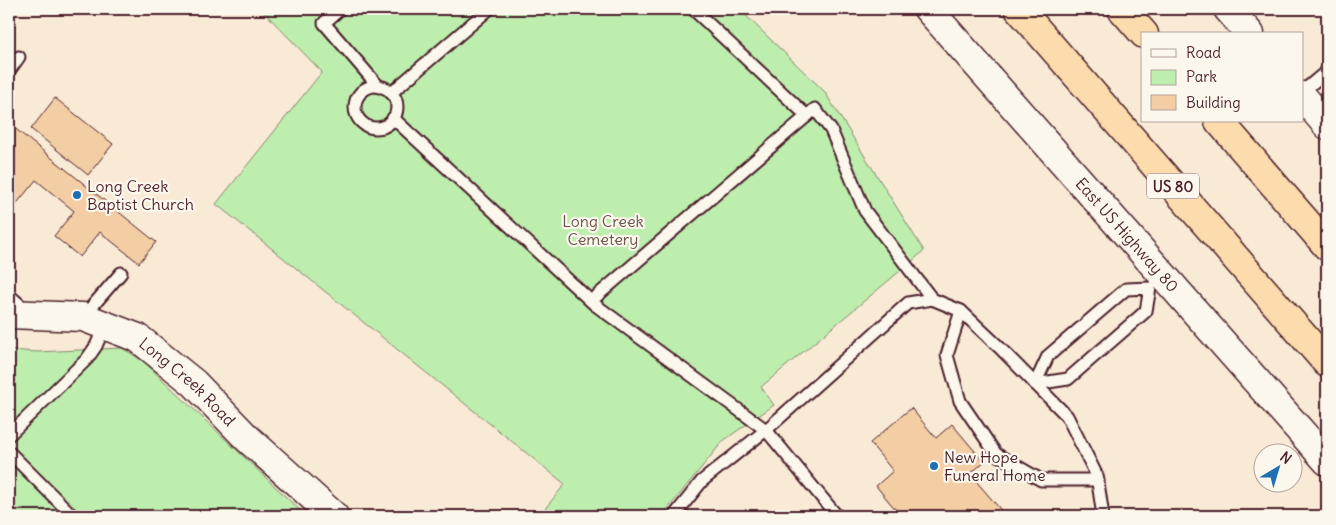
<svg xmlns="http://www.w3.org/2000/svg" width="1336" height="525" font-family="Delius,sans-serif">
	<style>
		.green { fill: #bdeeae; stroke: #84866c }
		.building { fill: #f3cda3; stroke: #4a1f2b }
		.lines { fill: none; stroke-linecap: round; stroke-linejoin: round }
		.lane-casing { stroke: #4a1f2b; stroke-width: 15 }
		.secondary-casing { stroke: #4a1f2b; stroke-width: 31 }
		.highway-casing { stroke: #4a1f2b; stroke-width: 31 }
		.lane { stroke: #fbf7ec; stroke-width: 11 }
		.secondary { stroke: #fbf7ec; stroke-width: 28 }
		.highway { stroke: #fcdcac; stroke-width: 28 }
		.poi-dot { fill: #1f6fb2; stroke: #fbf7ec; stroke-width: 2 }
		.labels { text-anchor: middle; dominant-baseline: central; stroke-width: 4.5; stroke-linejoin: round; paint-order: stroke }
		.shield { fill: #fbf7ec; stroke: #7f6065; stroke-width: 1 }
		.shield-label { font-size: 15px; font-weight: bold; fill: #4a1f2b }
		.poi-label { font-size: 16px; fill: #4a1f2b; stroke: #fbf7ec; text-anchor: start }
		.park-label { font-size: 16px; fill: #67534c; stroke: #fbf7ec }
		.street-label { font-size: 16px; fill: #4a1f2b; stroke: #fbf7ec }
	</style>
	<rect width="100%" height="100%" fill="#f9ead6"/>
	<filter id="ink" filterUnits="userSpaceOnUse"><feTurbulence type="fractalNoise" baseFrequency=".02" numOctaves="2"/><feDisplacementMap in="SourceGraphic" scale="10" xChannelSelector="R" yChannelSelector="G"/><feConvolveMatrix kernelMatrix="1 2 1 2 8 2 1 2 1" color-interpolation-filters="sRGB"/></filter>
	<g filter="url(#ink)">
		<!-- green -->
		<g class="green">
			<path d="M261,9H739L824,91L924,251L761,387L774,405L723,441L662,516H539L565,484L216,204L322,72Z"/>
			<path d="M122,348L143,361L306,516H9V350L37,352Z"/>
		</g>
		<!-- building -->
		<g class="building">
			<path d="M55,98L113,144L88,175L31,129Z"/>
			<path d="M12,126L156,242L139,263L100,232L80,257L54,236L74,211L36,180L9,213V129Z"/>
			<path d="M911,408L936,438L952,424L984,462L970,474L1006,516H929L925,511L919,516H901L876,486L893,471L870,443Z"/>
		</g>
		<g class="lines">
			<!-- lane casing -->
			<g class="lane-casing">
				<g id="lane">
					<path d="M340,9L324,23L379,87"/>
					<path d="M693,9L807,116"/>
					<path d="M9,71L19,57"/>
					<circle cx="376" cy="107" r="21"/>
					<path d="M1302,92L1327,71"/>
					<path d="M391,93L489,9"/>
					<path d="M393,118L594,304L766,430L837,516"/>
					<path d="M1150,288L1146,311L1068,379L1035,384L1048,356L1126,289Z"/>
					<path d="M9,295L26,310"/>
					<path d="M591,301L815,109L831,130L865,211L932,299"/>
					<path d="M961,311L947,355L960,401L996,454L1041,480H1098"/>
					<path d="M83,317L121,273"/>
					<path d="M9,435L87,359L96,346L105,325"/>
					<path d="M9,452L73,516"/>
					<path d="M674,516L702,481L766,430L908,303L932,299L961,311L999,347L1067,416L1097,476L1103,516"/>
				</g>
			</g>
			<!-- secondary casing -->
			<g class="secondary-casing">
				<g id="secondary">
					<path id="s1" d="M928,9L1327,461"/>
					<path d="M1228,9L1250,34"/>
					<path d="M1302,96L1327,125"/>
					<path id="s2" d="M9,314L83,317L138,338L194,383L246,437L334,516"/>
				</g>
			</g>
			<!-- highway casing -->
			<g class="highway-casing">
				<g id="highway">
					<path d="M1019,9L1327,363"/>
					<path d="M1122,9L1144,34"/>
					<path d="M1219,121L1327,246"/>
				</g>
			</g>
			<!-- lane -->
			<use href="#lane" class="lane"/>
			<!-- secondary -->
			<use href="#secondary" class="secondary"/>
			<!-- highway -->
			<use href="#highway" class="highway"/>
		</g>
	</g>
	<!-- markers -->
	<g class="poi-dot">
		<circle cx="77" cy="195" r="5"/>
		<circle cx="934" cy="466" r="5"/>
	</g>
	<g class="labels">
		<!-- shield labels -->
		<rect class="shield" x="1147" y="173.5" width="52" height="25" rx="4"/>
		<g class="shield-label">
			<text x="1173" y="186">US 80</text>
		</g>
		<!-- poi labels -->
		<g class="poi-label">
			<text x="87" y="186">Long Creek<tspan x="87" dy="18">Baptist Church</tspan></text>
			<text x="944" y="457">New Hope<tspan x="944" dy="18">Funeral Home</tspan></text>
		</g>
		<!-- park labels -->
		<g class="park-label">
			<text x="603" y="221">Long Creek<tspan x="603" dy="18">Cemetery</tspan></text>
		</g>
		<!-- street labels -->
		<g class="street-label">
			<text stroke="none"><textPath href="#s1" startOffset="301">East US Highway 80</textPath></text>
			<text stroke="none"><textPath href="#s2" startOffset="199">Long Creek Road</textPath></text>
		</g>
	</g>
	<!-- margin -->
	<rect width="1336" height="525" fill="none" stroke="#fbf7ec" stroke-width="30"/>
	<rect x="15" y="15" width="1306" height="495" fill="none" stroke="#4a1f2b" stroke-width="2" filter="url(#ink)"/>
	<!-- legend -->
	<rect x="1141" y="32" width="162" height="90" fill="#fbf7ec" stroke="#b4a19f"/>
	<rect x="1151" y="49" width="25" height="8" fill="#fbf7ec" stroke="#b4a19f"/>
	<text x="1186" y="58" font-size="15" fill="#4a1f2b">Road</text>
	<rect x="1151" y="70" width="25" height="15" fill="#bdeeae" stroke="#b4a19f"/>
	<text x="1186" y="82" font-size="15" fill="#4a1f2b">Park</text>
	<rect x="1151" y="95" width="25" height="15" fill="#f3cda3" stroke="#b4a19f"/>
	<text x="1186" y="108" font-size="15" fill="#4a1f2b">Building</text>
	<!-- north arrow -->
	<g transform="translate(1278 468) rotate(38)"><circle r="24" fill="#fbf7ec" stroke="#b4a19f"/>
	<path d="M0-4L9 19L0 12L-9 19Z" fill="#1f6fb2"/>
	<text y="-8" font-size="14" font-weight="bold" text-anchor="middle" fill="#4a1f2b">N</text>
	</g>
</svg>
